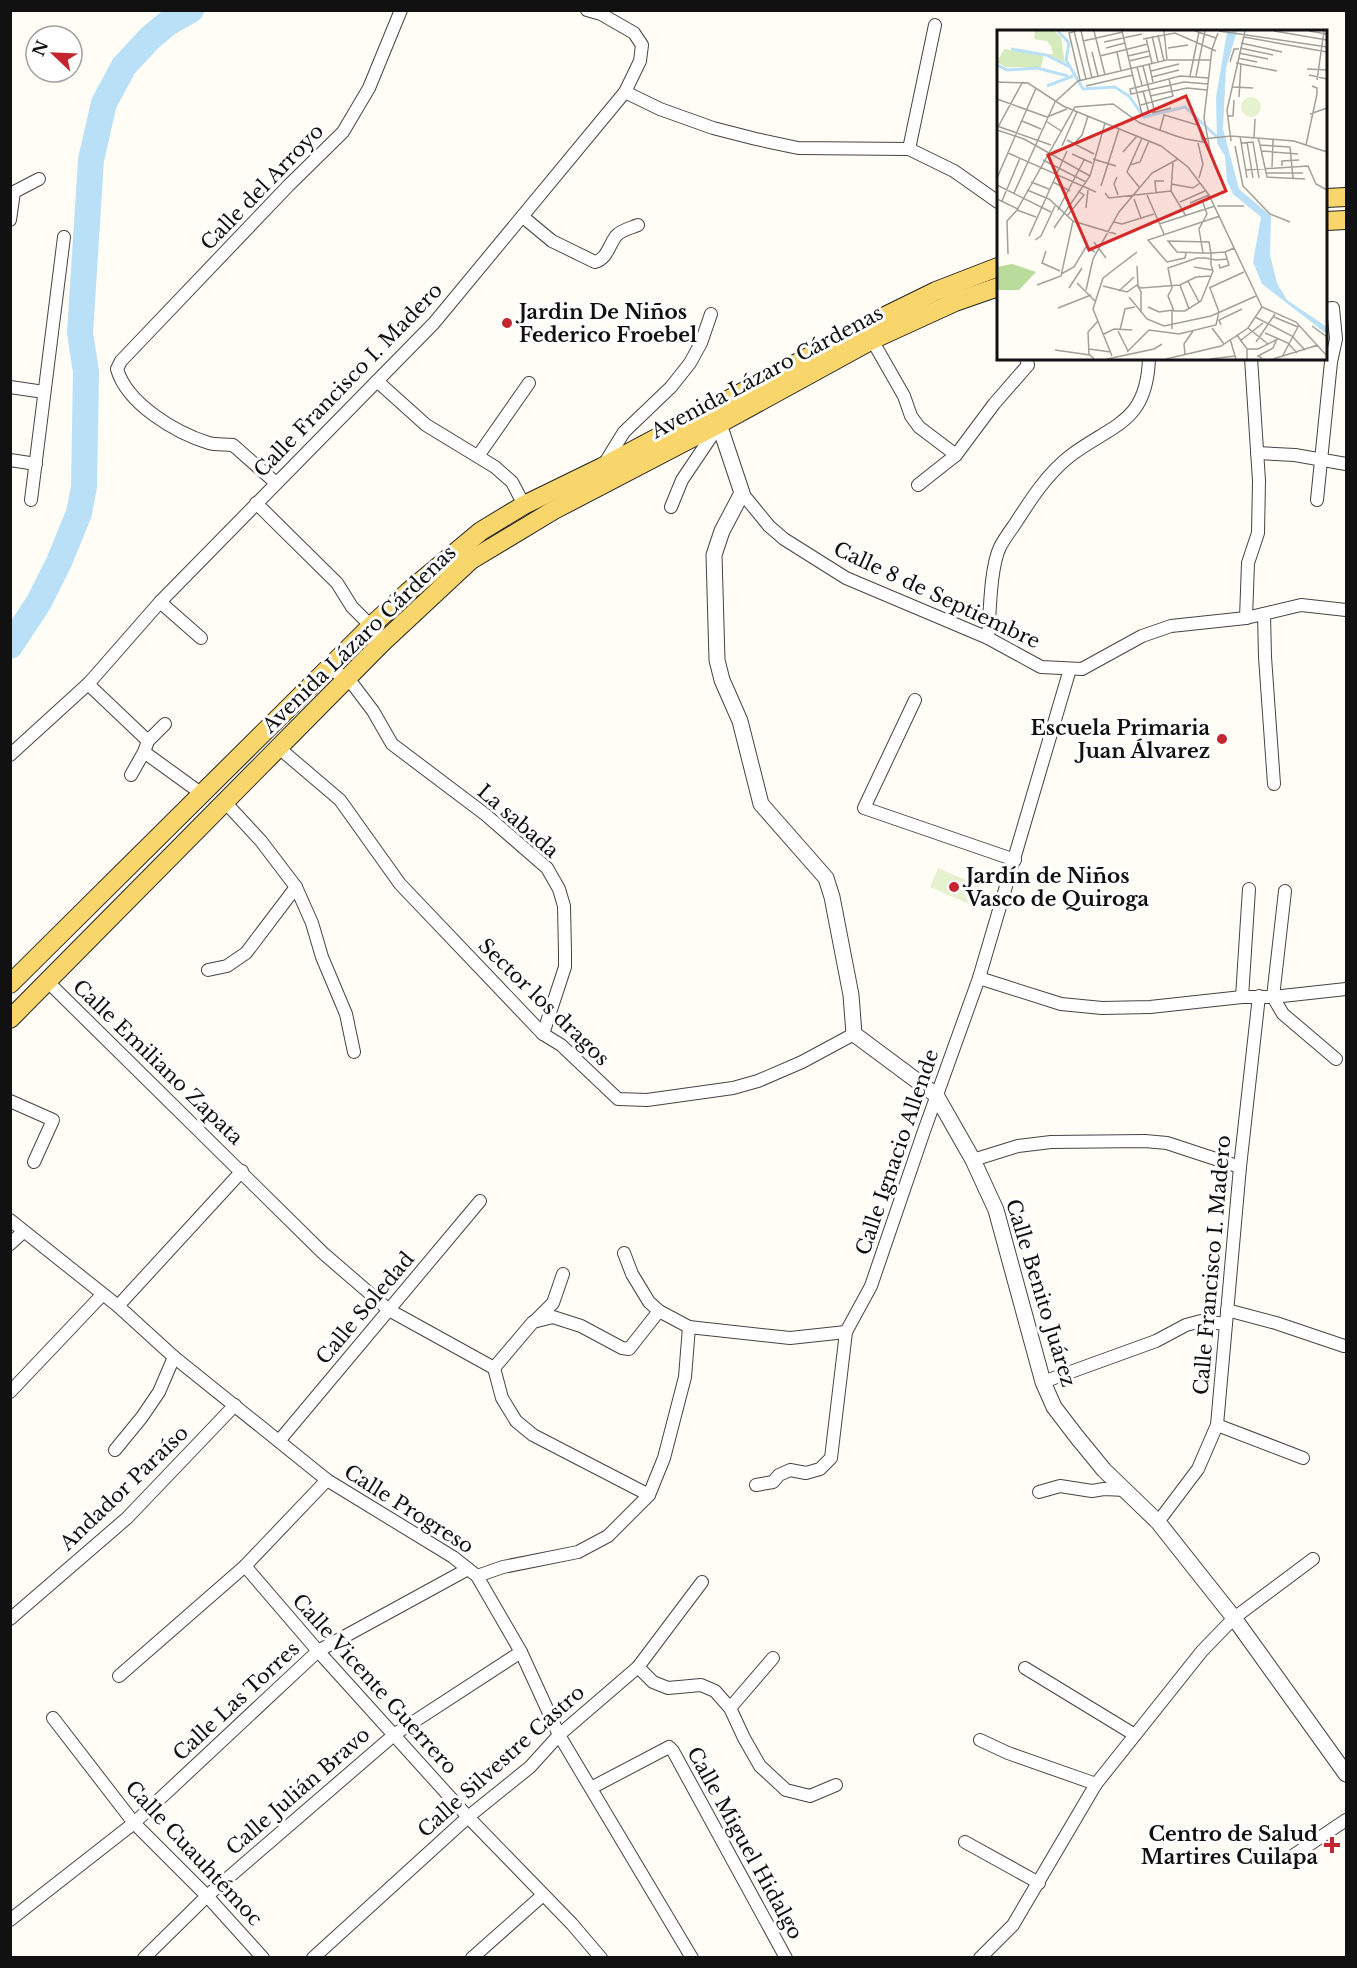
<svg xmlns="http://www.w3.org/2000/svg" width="1357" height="1968" font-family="'Libre Baskerville',serif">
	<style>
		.pitch { fill: #e6f2cf }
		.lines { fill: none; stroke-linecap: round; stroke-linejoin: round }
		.river { stroke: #b9e0f7; stroke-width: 26 }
		.minor-casing { stroke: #444; stroke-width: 14 }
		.tertiary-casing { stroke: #444; stroke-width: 17 }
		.primary-casing { stroke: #222; stroke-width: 20 }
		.minor { stroke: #fff; stroke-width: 12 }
		.tertiary { stroke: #fff; stroke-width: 15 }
		.primary { stroke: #f9d66b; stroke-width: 18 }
		.poi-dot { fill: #c4262e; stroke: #fff; stroke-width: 2 }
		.labels { text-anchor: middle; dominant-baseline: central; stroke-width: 6; stroke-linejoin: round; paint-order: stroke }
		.street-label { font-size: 20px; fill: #111; stroke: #fff }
		.poi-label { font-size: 20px; font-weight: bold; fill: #111; stroke: #fff; text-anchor: start }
		.inset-river { fill: none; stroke: #b9e0f7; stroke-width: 3 }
		.inset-road { fill: none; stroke: #a09f9a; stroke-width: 1.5 }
		.view { fill: #d62828; fill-opacity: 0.15; stroke: #d62828; stroke-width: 3 }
		.inset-edge { fill: none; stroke: #111; stroke-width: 3 }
	</style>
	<rect width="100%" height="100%" fill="#fffdf5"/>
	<!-- pitch -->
	<path class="pitch" d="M938,868L980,886L971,905L930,887Z"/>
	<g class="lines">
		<!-- river -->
		<path class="river" d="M10,646L39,602L59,562L79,513L84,487L86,372L80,333L91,160L104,103L124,66L150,38L168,23L191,10"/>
		<!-- minor casing -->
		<g class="minor-casing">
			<g id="minor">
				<path d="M625,92L660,109L713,128L756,139L798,148L909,149L954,171L998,202"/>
				<path d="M909,149L935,25"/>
				<path d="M14,192L39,179"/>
				<path d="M523,217L552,241L595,262C607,259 609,245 616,236C621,230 631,228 638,225"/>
				<path d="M10,220L14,192"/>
				<path d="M872,340L904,396L911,416L919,427L956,455"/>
				<path d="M377,381L426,425L495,467L512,482L524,505"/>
				<path d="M10,387L44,392"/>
				<path d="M1257,453L1295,455L1346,464"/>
				<path d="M478,456L529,383"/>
				<path d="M10,460L36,464"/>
				<path d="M603,466L624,432L671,387L690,363L701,343L711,314"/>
				<path d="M276,483L233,445C225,444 216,445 209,443C176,433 127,404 117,369L121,361L288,186L343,132L369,88L401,10"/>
				<path d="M918,485L956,455L994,404L1028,365L1026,358"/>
				<path d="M742,493L769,526L784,539L846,578L988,638L1041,667L1082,669L1142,636L1171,626L1246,618L1301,605L1346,610"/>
				<path d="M31,500L64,237"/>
				<path d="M1317,500L1331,362L1336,339L1333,308L1326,309"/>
				<path d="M256,503L337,583L352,607L371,626L382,643"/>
				<path d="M671,507L682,480L717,428"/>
				<path d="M160,602L201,638"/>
				<path d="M1264,614L1265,657L1274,784"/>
				<path d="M1246,618L1248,563L1258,533L1259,481L1251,358"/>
				<path d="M988,638C990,613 990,568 1000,547C1004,539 1010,531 1015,524C1031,499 1047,474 1070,456C1112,424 1147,424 1149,358"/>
				<path d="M328,669L348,678L373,711L392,744L486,815L547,868L559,889L564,906L565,952V967L543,1034"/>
				<path d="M88,684L148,741"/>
				<path d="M915,700L864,808L1015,860"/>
				<path d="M279,748L340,800L400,884L543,1034L561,1045L618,1099L647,1100L733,1088L758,1081L802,1062L854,1034"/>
				<path d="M144,752L202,794"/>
				<path d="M10,755L89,683L160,602L434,323L625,92L640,61L642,45L634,33L601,14L587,10"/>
				<path d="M131,775L144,752L148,741L165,724"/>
				<path d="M225,802L261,841L296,887L312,923L322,957L346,1014L354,1052"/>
				<path d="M1285,891L1273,997L1283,1014L1336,1059"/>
				<path d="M208,970L227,966L246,953L296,887"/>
				<path d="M979,978L1061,1004L1102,1008L1150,1007L1242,997H1273L1346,989"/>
				<path d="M47,981L323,1253L389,1310L494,1368L502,1398L516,1421L533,1435L649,1495"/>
				<path d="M1242,997L1249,889"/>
				<path d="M10,1101L53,1120L34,1162"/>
				<path d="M973,1160L1018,1146L1051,1142L1145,1141L1167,1143L1240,1167"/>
				<path d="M10,1220L118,1306L174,1357L327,1480L453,1557L477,1576L521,1652L559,1735L692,1958"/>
				<path d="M10,1244L23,1232"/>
				<path d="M624,1253L632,1274L649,1302L659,1311L689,1327L790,1338L846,1332"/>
				<path d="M118,1306L242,1171"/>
				<path d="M1227,1310L1276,1323L1344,1346"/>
				<path d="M535,1321L553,1303L563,1274"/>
				<path d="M494,1368L533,1322L553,1317L581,1326L622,1348L629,1349L659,1311"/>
				<path d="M1043,1382L1156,1341L1186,1325L1201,1321L1226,1324"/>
				<path d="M10,1392L102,1295"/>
				<path d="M1217,1425L1303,1458"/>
				<path d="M279,1441L480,1201"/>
				<path d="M115,1450L142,1417L159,1392L174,1357"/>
				<path d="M756,1485L773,1482L779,1475L790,1470L806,1473L820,1469L831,1458L846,1332L871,1286L924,1131L979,978L1070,669"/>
				<path d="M1039,1492L1060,1486L1092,1491L1104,1489L1125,1490"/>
				<path d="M1158,1522L1198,1469L1217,1425L1240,1167L1259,996"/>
				<path d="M245,1566L318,1651L468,1817L572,1924L601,1958"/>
				<path d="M477,1576L503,1567L578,1552L608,1536L649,1495L664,1458L685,1377L689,1327"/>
				<path d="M10,1619L127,1518L235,1405"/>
				<path d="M638,1667L653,1682L668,1688L701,1685L715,1691L730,1708L744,1738L760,1766L786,1790L810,1796L836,1785"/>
				<path d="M1025,1668L1135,1735"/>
				<path d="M119,1676L245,1566L327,1480"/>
				<path d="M730,1708L773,1658"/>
				<path d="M53,1718L134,1823L207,1896L263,1958"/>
				<path d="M980,1740L1008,1753L1096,1784"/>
				<path d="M591,1788L669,1747L673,1751L786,1958"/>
				<path d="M965,1842L1039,1883"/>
				<path d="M1291,1857L1346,1820"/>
				<path d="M10,1920L134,1823L318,1651L468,1569"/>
				<path d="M144,1958L207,1896L395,1734L521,1652"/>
				<path d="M313,1958L468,1817L530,1767L559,1735L638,1667L702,1582"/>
				<path d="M472,1958L543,1895"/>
				<path d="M980,1958L1013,1925L1096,1784L1202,1651L1234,1618L1313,1559"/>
			</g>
		</g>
		<!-- tertiary casing -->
		<g class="tertiary-casing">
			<path id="tertiary" d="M719,424L742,493L722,531L714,555L717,660L722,680L740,721L761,804L826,878L832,897L851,995L854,1034L936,1095L973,1160L996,1210L1043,1382L1054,1407L1077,1437L1104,1470L1158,1522L1234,1618L1346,1774"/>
		</g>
		<!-- primary casing -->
		<g class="primary-casing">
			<g id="primary">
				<path d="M1326,198L1346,197"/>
				<path d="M1326,221L1346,220"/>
				<path d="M10,984L371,626L408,592L481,531L524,505L602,467L887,315L936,291L998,267"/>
				<path d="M10,1019L382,643L471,560L554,510L719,424L872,340L955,302L998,287"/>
			</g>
		</g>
		<!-- minor -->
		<use href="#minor" class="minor"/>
		<!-- tertiary -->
		<use href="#tertiary" class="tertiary"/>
		<!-- primary -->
		<use href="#primary" class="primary"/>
	</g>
	<!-- markers -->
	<g class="poi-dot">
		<circle cx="507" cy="323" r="6"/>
		<circle cx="1222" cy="739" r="6"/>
		<circle cx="954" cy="887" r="6"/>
		<path d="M1329 1836h6v6h6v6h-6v6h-6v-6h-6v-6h6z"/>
	</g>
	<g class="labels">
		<!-- street labels -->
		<g class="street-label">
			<text transform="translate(262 187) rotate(-46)">Calle del Arroyo</text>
			<text transform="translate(767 372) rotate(-28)">Avenida Lázaro Cárdenas</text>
			<text transform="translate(348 380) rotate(-46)">Calle Francisco I. Madero</text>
			<text transform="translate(937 595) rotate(25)">Calle 8 de Septiembre</text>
			<text transform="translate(359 639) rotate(-44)">Avenida Lázaro Cárdenas</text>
			<text transform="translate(518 821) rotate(41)">La sabada</text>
			<text transform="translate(544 1002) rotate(44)">Sector los dragos</text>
			<text transform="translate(158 1062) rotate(44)">Calle Emiliano Zapata</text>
			<text transform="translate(897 1152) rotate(-71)">Calle Ignacio Allende</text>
			<text transform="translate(1212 1265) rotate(-85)">Calle Francisco I. Madero</text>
			<text transform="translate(1041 1293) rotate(73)">Calle Benito Juárez</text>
			<text transform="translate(365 1308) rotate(-50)">Calle Soledad</text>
			<text transform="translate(124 1488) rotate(-44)">Andador Paraíso</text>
			<text transform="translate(409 1509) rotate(32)">Calle Progreso</text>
			<text transform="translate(375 1684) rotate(48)">Calle Vicente Guerrero</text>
			<text transform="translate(236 1701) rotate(-43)">Calle Las Torres</text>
			<text transform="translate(501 1761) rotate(-42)">Calle Silvestre Castro</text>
			<text transform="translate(298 1791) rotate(-41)">Calle Julián Bravo</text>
			<text transform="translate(745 1843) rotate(61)">Calle Miguel Hidalgo</text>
			<text transform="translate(194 1853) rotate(47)">Calle Cuauhtémoc</text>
		</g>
		<!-- poi labels -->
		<g class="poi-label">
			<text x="519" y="312">Jardin De Niños<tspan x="519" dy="23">Federico Froebel</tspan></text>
			<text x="1210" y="728" text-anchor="end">Escuela Primaria<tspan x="1210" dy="23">Juan Álvarez</tspan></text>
			<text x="966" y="876">Jardín de Niños<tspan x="966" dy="23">Vasco de Quiroga</tspan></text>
			<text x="1318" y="1834" text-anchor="end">Centro de Salud<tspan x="1318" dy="23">Martires Cuilapa</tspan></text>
		</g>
	</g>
	<!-- overview -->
	<g transform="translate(997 30)">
		<rect width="330" height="330" fill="#fffdf5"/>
		<path d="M38,1H57L64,7L68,35L49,24H56L54,16L50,11L37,9ZM7,19L46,25V30L44,37H8L0,32Z" fill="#d5ebbd"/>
		<path d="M15,234L39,242L22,260H0V237Z" fill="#b9dc9c"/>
		<path d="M244 77a10 10 0 1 1 20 0a10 10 0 1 1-20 0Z" fill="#e6f2cf"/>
		<path d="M240,1L229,38L226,99L242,159L274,186L273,225L280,253L290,270L330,297V304L265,254L256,232L264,187L236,164L230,151L228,126L220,113L219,67L230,2Z" fill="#b9e0f7"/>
		<path class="inset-river" d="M61,1L72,13L69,30L86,59L118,57L132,66L147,87L188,77L220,107M14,19L49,25L73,37M0,35L10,40L40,38L71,46M50,56L76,46"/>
		<path class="inset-road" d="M77,1L89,49M79,1L72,3L83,50M84,1L95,48M97,1L108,45M125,1L145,84M198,1L219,8M222,1L330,17M277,1L330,10M312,1L330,4M161,5L167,31M155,6L161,32M247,7L330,22M149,8L155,33M146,9L178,3L219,21M86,11L126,2M107,12L145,4M244,13L285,22M109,18L128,13M171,18L191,15M243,18L276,25M95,22L101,46M120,22L124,41M242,23L271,29M103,26L151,14M131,26L152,21M241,28L260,32M171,30H214M132,31L153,26M233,32L237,19H242M239,33L280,41M152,34L156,52M146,36L158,83M140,37L145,55M310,39L330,40M154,41L182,34M312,45L330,49M193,46L202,2M199,46L208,1M155,47L182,40M320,50L327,1M0,52L31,53L66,76L164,116L191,137L212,165L265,277L299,292L330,326M211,54L187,52L134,64L133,59L183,46L212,48M89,56L136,45M236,57L256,58M146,61L152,83M153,66L190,58L210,60M242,67L244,33M0,69L50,87M58,72L81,51L170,30L167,1M144,75L176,66L172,49M155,83L174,78M313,84L330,78M230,86H236L237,70M50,87L70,79M25,91L44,99M49,91L64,101M0,96L54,115M1,97L25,53M0,100L27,109L93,146M243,106L250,148M257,108L258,89M261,108L263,115L293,117M206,109L234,106L297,111L330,122M70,110L97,124M234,111L230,80L248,1M250,112L256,148M201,113L206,134L202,148M244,113L256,112L262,148M76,115L85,105L91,86M263,115L270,147L308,149M309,115L320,64V58L315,56M65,116L80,82M238,116L246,156L273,184L293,192M293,117L296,148M265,121L301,124M126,122L140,106M11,123L99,162M75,124L95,133M214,126L207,88L215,19L221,3M96,129L119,136M46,130L89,152M133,135L143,132L152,111M285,136V131L302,130M275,137L276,110M248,140L311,136L319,154L330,160M269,143H306M120,147L117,154L121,165M0,148L39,58M34,152L52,159M56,152L73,161M174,154L196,158L203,153M0,155L54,182M104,156L122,99M142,157L130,142L145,108M30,160L52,169L76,191L119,204M174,161L189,186M174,161L176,133M17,163L58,72M108,163L112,168L174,161M159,163L158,151H167M150,165L167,204M0,169L21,179M137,169L144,188M205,170L210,184L202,199L206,223M5,171L23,128M183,172L208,161M193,173L212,165M220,176H247M89,178L91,160M20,180L39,187M61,180L87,130M70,186L87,165L81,161M117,192L125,194L157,184M162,194L218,176M57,198L93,146L108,93M32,206L70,121M38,210L44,206L58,176M97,212L109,228M49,221L45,233L63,241M189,223L188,228L170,232L151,210L223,186M11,224L10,191L20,180L78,77L116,74L143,93L179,106L189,109L206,112L201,95L167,85L163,100M230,229L219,230L214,229L208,228H200L171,238L175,258L171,266L177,281H188L204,271L216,241L214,235V223L212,212L171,211L180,222L205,223H214L228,222L237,218M222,234L223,238L232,235L228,222M140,236L141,256L144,258L183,255L199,247L214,246M197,237L215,240M64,244L77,237L89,217L98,222M106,248L96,279L115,326M106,248L140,222M191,251L202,272M80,253L99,272M40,255L64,246L76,191M183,255L192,279M106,256L130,262L140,255L144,262V282M72,258L85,238M212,258L247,242M89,260L96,229L122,182L155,143L181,129M122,261L137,247M132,267L150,289L167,296L214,286L259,266M151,277L162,282L176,280M61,278L94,265M175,280V299M258,287L295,306L308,320M277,287L301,297M224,295L222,290L245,279M315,296L330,307M215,298L227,314M251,298L271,314M123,300L128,279L138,277M121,301L131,321M268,303L291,313L300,323M107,304L117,299L135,300M240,305L250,319V329M233,309L239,329M243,311L266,293M259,312L278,284M92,319L114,322M250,319H261L281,309M58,320L93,325L97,329M130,322L152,300L182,304L219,295L222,282L213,258M188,324L187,314L196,301M92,325L91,302L101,291M285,327L302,295M265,328L261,326L276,318L280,309M110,329L157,319L165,314M169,329L224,316L251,298L265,277M213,329L238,326M276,329L321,315"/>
		<path class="view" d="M189,66L229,161L92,220L51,125Z"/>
		<rect width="330" height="330" class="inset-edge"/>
	</g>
	<!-- border -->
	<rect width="1357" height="1968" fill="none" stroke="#111111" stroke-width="24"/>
	<!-- north arrow -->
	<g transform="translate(54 54) rotate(293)"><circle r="28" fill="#ffffff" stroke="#a0a0a0" stroke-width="1.5"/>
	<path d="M0-4.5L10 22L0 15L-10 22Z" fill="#c4262e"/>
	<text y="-9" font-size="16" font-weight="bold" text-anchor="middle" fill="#111111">N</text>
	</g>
</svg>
